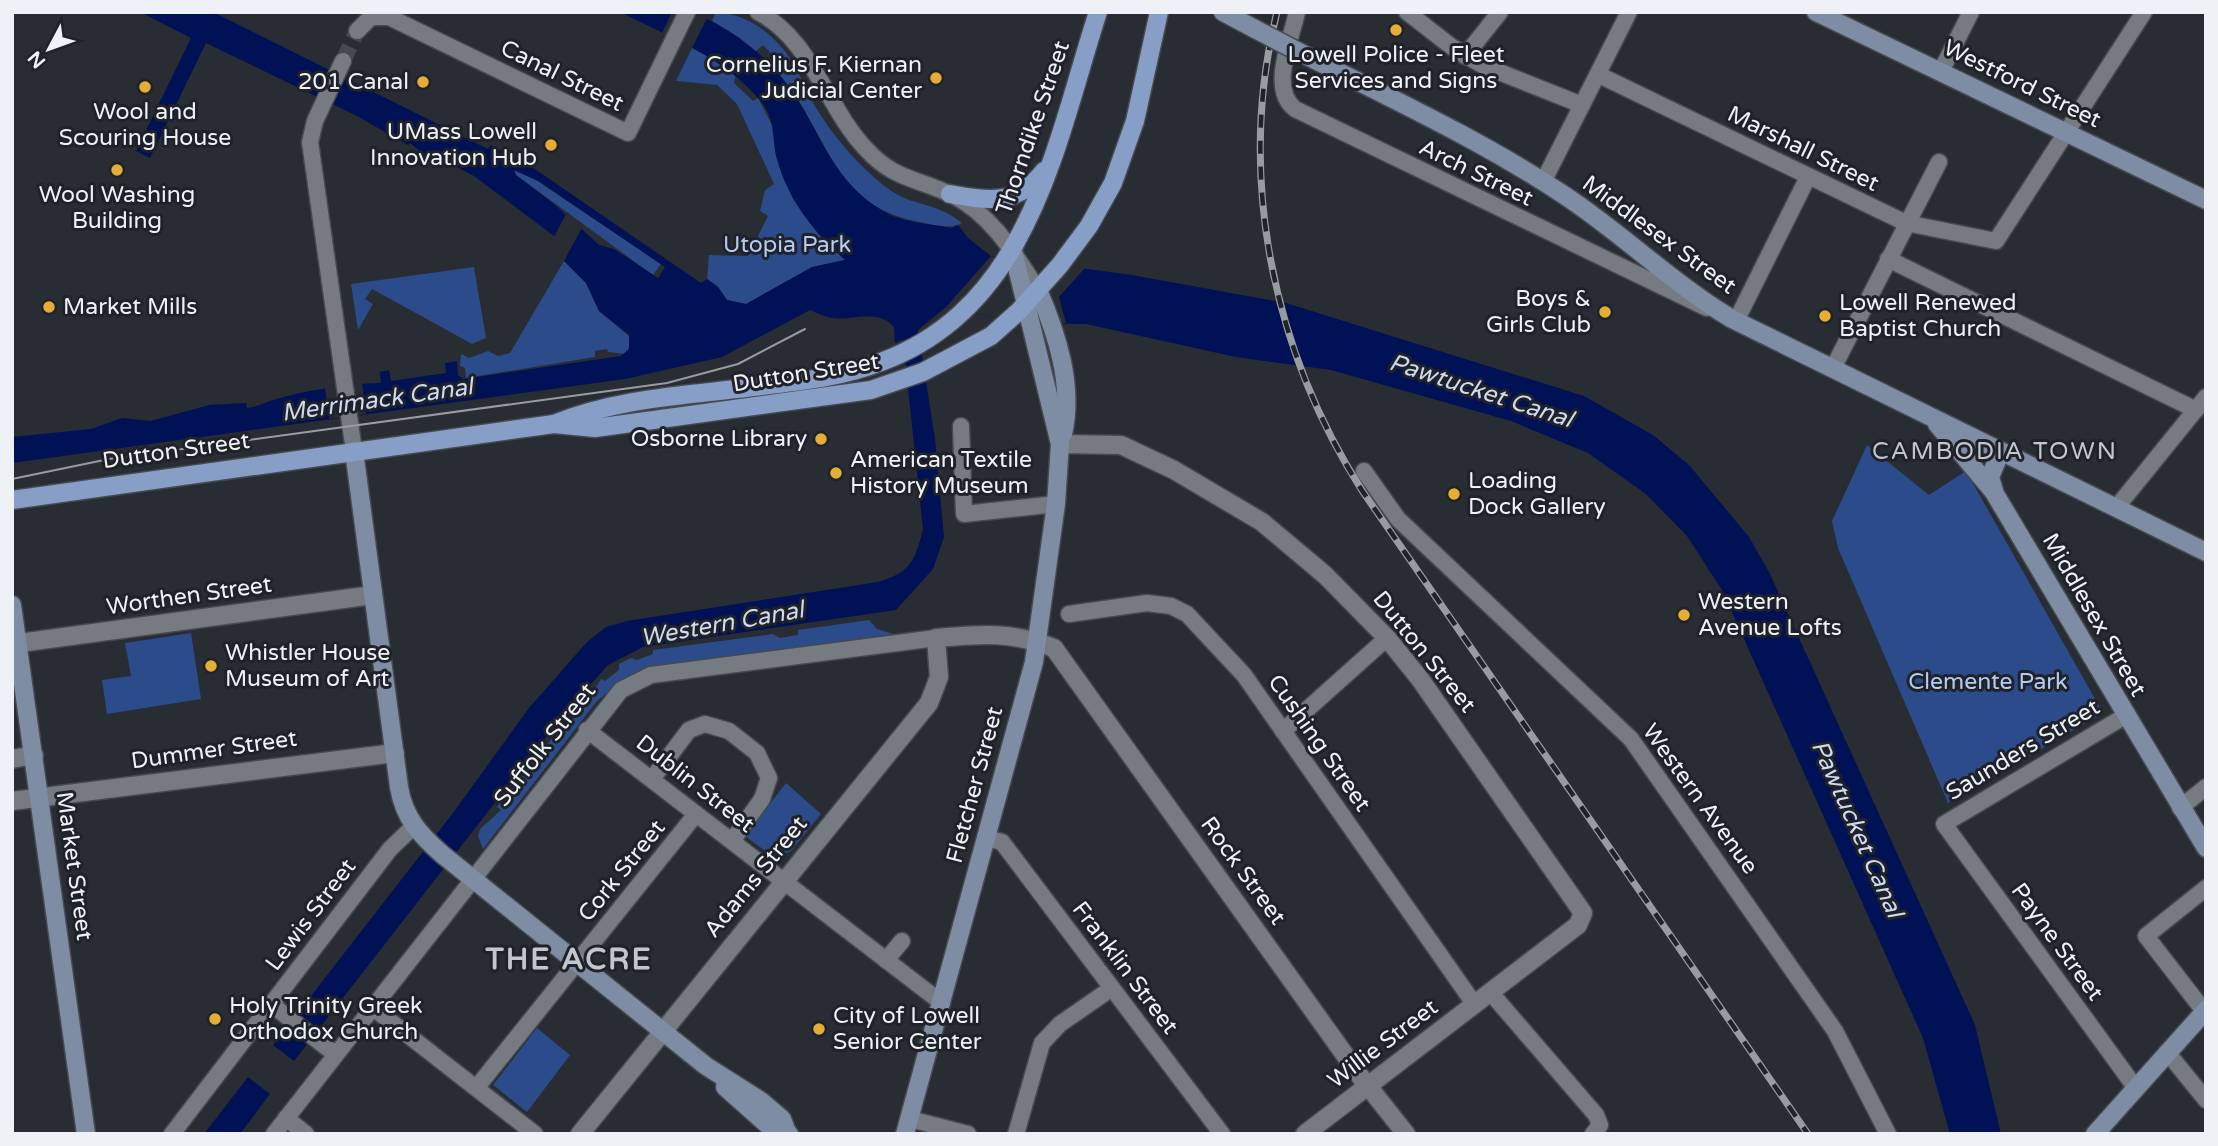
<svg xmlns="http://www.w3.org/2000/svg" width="2218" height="1146" font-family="'Varela Round',sans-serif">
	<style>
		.green { fill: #2b4b8a }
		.water { fill: #015; fill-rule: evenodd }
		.pier { fill: #282c33 }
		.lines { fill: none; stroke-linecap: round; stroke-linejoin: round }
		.minor-tunnel { stroke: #464a50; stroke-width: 16; stroke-dasharray: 16 8; stroke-linecap: butt }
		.minor-casing { stroke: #46494f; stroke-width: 19 }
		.tertiary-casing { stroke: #46494f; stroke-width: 21 }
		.secondary-casing { stroke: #46494f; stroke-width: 21 }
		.primary-casing { stroke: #46494f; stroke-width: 21 }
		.minor { stroke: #767b82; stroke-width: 16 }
		.tertiary { stroke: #767b82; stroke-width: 18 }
		.secondary { stroke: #7e8ca4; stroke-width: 18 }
		.primary { stroke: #879ec7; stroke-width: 18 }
		.tram { stroke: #989ba0; stroke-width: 2 }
		.rail-casing { stroke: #989ba0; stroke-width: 7 }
		.rail { stroke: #1f2229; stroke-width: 4.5; stroke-dasharray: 13; stroke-linecap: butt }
		.secondary-bridge-casing { stroke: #46494f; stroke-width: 21; stroke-linecap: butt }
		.secondary-bridge { stroke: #7e8ca4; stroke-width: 18 }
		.poi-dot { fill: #e5ad35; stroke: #1f2229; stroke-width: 2.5 }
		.labels { text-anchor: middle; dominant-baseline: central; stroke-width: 6; stroke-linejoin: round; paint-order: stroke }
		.poi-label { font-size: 23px; fill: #eef1f5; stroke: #1f2229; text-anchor: start }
		.street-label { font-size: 23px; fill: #eef1f5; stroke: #1f2229 }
		.park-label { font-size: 23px; fill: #b5cbf4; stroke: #1f2229 }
		.water-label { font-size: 24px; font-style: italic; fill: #cfdaef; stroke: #1f2229 }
		.neighbourhood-label { font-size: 24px; letter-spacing: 2px; fill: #c2c6cf; stroke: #1f2229 }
		.district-label { font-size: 30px; font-weight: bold; letter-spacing: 2px; fill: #c2c6cf; stroke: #1f2229 }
	</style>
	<rect width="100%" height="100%" fill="#282c33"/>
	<!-- green -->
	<g class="green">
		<path d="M716,12C758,15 788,47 803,82C815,111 839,143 861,165C874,178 892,194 909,200C929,206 945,209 962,223C948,230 935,225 920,222C828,205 831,134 780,76L785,68L763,45L755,52L740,38L712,21Z"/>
		<path d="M692,48L715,59L736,74L734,83L753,101L758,98L774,129L776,157L793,199L818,234L845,260L812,267L746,304L727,300L718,287L707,279L709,255L748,256L768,216L760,211L765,190L774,184L737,104L717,85L676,81Z"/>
		<path d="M514,170L538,181L661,264L653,275L516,175Z"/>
		<path d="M564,261L586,283L599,311L629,336L630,345L626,354L608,352L607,349L595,351V357L466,378L465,368L460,366L461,354L469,358L488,351L498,356L510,353Z"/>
		<path d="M474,267L486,338L472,344L372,289L365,299L373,304L358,330L351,284Z"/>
		<path d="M1867,445L1929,495L1966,471L2103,713L1948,803L1838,548L1832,521Z"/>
		<path d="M869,620L877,629L894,634L662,665L629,675L597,701L483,849L478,836L480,829L501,810L497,807L539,756L543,758L551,749L547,745L578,706L583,708L601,679L605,681L619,670V664L631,658L637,660L653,654V650L773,634L780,638L798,635V630Z"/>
		<path d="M191,633L201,699L107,714L102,680L131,676L125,643Z"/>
		<path d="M786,783L821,814L791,851L775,858L745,836Z"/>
		<path d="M537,1028L570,1055L527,1112L493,1085Z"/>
	</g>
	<!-- water -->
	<g class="water">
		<path d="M140,12H213L488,149L490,145L526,163L701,283L707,279L718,287L727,300L746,304L812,267L845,260C814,232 788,200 777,159C771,137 777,120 759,99C723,57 670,37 620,12C638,12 679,7 694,13C732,29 766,55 789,87C823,134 831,181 885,212C904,223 931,224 952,228L958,225L968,238L991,256L1132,275L1286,303L1584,396L1653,435L1689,465L1749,537L1769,572L1975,1025L2001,1134H1950L1923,1038L1722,590L1687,536L1646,494L1588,453L1511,421L1331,370L1236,357L1086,324L1025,323L946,307L918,330L935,439L944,537L933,569L896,610L643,647L608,665L563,715L294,1061L273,1045L453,813L529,708L587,642L606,627L627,621L878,582C911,572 914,562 923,530L903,340L895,343L894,327C878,308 852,321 832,318C825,317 817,313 810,310L722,357L625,379L12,463V437L91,429L122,418L151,421L209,405L246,403L247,408C257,407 264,403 273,400C307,390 345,384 381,383L380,372L389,370L391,381L446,373L445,363L457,361L458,375L463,379L621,356L629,349V335L599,311L586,283L564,261L562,250L554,236L474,176L432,154L429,158L410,143L408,145L355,115L206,43L150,158L136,151L191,38ZM514,170L538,181L665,267L658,278L614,249L599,245L554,204L516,175Z"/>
		<path d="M248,1077L270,1094L240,1134H204Z"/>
	</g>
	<!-- pier -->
	<g class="pier">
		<path d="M672,12H694L707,18L692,48L662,33Z"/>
		<path d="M567,212L583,226L564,261L553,239Z"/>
		<path d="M991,256L1085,268L1059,297L1066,323H1025L946,307Z"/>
		<path d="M362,383L366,414L329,419L325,388Z"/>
	</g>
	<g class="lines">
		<!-- minor-tunnel -->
		<path class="minor-tunnel" d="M343,61L357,31"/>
		<!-- minor casing -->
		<g class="minor-casing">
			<g id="minor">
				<path d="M758,12C812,40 826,107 866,149C895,181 919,178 954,196C993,216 1015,255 1038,290"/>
				<path d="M1297,12C1291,40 1269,89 1295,109L1707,308"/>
				<path d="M1407,12L1452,47L1484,66L1582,105"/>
				<path d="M357,31L371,17H389L628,133L687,12"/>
				<path d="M1465,56L1500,12"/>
				<path d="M343,61L315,121L310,142L354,451"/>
				<path d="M1941,71L1971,12"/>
				<path d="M1599,75L1906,223L1996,241L2144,12"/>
				<path d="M1543,182L1629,12"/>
				<path d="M1888,259L2196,410"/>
				<path d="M1736,321L1808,177"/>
				<path d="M1833,368L1939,162"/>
				<path d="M961,426L964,514L1056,504"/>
				<path d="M1364,471L1398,519L1631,739L1835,1031L1888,1134"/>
				<path d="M2116,508L2206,397"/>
				<path d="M1069,614L1147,603L1171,606L1187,614L1244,675L1475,1005"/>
				<path d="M2125,716L1944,824L2135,1087"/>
				<path d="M587,730L942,1003"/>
				<path d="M1283,731L1387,638"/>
				<path d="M652,779L689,730L705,724L729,731L757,753L769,778L762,799L732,841"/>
				<path d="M2180,808L2206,787"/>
				<path d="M986,838L1002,842L1222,1134"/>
				<path d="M886,960L902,941"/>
				<path d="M1491,993L1596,1115L1600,1125L1593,1134"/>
				<path d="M271,1004L335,1054"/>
				<path d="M372,1007L535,1134"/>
				<path d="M2204,1011L2146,936L2206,888"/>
				<path d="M2167,1052L2206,1100"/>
				<path d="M477,1087L696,814"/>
				<path d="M286,1118L306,1134"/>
				<path d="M910,1119L968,1134"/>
				<path d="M172,1134L390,849L413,827"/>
				<path d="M274,1134L621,690L651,675L936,638"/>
				<path d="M1016,1134L1042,1043L1060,1024L1112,988"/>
			</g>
		</g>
		<!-- tertiary casing -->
		<g class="tertiary-casing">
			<g id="tertiary">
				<path d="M1060,444L1121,445L1174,470L1262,522L1325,575L1387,638L1420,679L1583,913L1578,925L1305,1134"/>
				<path d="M12,644L373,595"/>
				<path d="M12,759L34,755"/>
				<path d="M12,801L395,753"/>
				<path d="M580,1134L929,703L939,677L936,638C980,634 1012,631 1054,648L1360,1076L1406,1134"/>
			</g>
		</g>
		<!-- secondary casing -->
		<g class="secondary-casing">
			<g id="secondary">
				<path d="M1223,12L1255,29"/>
				<path d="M1816,12L2206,200"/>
				<path d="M1301,53C1390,98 1481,140 1564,195C1623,234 1672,283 1732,319L2206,552"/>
				<path d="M1038,290C1057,334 1074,386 1063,434"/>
				<path d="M1937,424L1993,491"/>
				<path d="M354,451L399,787C404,818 420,835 443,855L706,1066L761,1101L782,1119L787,1132"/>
				<path d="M2001,451L1990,477L1995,494L2206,848"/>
				<path d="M12,605L86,1134"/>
				<path d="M725,1087L771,1128L789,1134"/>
				<path d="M905,1134L1034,662L1056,504L1060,444L1013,251"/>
				<path d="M2095,1134L2206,1010"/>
			</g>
		</g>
		<!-- primary casing -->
		<g class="primary-casing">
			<g id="primary">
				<path d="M950,194C989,201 1017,206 1044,171"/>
				<path d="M554,424L595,428L871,390L923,372L991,336L1019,311L1060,265L1089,226L1113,183L1135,121L1159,12"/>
				<path d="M12,500L554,424C619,397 694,395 762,386C803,381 843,377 881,362C1030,307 1055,145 1098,12"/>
			</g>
		</g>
		<!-- minor -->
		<use href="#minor" class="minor"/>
		<!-- tertiary -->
		<use href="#tertiary" class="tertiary"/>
		<!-- secondary -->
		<use href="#secondary" class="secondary"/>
		<!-- primary -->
		<use href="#primary" class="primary"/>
		<!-- tram -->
		<path class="tram" d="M12,479L109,459L667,383L738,364L805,329"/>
		<!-- rail casing -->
		<g class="rail-casing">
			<path id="rail" d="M1277,12C1236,176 1273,352 1363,492L1808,1134"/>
		</g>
		<!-- rail -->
		<use href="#rail" class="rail"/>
		<!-- secondary-bridge casing -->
		<g class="secondary-bridge-casing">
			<path id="secondary-bridge" d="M1255,29L1301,53"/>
		</g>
		<!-- secondary-bridge -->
		<use href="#secondary-bridge" class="secondary-bridge"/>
	</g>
	<!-- markers -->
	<g class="poi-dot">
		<circle cx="1396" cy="30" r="7"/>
		<circle cx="936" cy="78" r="7"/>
		<circle cx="423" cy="82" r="7"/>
		<circle cx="145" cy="87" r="7"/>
		<circle cx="551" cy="145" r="7"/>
		<circle cx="117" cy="170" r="7"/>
		<circle cx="49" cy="307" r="7"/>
		<circle cx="1605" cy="312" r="7"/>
		<circle cx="1825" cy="316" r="7"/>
		<circle cx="821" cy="439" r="7"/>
		<circle cx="836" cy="473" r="7"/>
		<circle cx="1454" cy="494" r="7"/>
		<circle cx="1684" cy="615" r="7"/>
		<circle cx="211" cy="666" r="7"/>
		<circle cx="215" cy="1019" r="7"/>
		<circle cx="819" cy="1029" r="7"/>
	</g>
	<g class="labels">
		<!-- poi labels -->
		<g class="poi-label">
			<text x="1396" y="55" text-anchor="middle">Lowell Police - Fleet<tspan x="1396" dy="26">Services and Signs</tspan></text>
			<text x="922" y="65" text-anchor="end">Cornelius F. Kiernan<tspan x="922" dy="26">Judicial Center</tspan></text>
			<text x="409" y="82" text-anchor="end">201 Canal</text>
			<text x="145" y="112" text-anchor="middle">Wool and<tspan x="145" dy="26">Scouring House</tspan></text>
			<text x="537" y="132" text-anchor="end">UMass Lowell<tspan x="537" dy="26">Innovation Hub</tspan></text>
			<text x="117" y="195" text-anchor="middle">Wool Washing<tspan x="117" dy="26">Building</tspan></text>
			<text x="1591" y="299" text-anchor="end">Boys &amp;<tspan x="1591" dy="26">Girls Club</tspan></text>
			<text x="1839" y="303">Lowell Renewed<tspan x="1839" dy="26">Baptist Church</tspan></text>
			<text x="63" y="307">Market Mills</text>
			<text x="807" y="439" text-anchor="end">Osborne Library</text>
			<text x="850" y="460">American Textile<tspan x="850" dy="26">History Museum</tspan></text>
			<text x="1468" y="481">Loading<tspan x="1468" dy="26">Dock Gallery</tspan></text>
			<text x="1698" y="602">Western<tspan x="1698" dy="26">Avenue Lofts</tspan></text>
			<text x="225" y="653">Whistler House<tspan x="225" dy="26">Museum of Art</tspan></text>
			<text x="229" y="1006">Holy Trinity Greek<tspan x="229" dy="26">Orthodox Church</tspan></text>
			<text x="833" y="1016">City of Lowell<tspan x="833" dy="26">Senior Center</tspan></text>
		</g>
		<!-- street labels -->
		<g class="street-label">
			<text transform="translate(562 76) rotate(26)">Canal Street</text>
			<text transform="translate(2022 84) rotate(26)">Westford Street</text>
			<text transform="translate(1033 128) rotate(-71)">Thorndike Street</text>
			<text transform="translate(1803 149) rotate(26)">Marshall Street</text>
			<text transform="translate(1476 173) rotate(26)">Arch Street</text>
			<text transform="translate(1659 235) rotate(36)">Middlesex Street</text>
			<text transform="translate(806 373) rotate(-9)">Dutton Street</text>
			<text transform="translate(176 451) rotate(-8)">Dutton Street</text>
			<text transform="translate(189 596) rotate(-8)">Worthen Street</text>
			<text transform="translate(2094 615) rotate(60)">Middlesex Street</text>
			<text transform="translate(1424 652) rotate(51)">Dutton Street</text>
			<text transform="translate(1319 743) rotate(55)">Cushing Street</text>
			<text transform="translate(545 745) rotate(-52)">Suffolk Street</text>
			<text transform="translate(214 750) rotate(-8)">Dummer Street</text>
			<text transform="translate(2023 750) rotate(-31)">Saunders Street</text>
			<text transform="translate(695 784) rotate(38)">Dublin Street</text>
			<text transform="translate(975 785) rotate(-75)">Fletcher Street</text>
			<text transform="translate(1700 799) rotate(54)">Western Avenue</text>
			<text transform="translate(74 866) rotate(82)">Market Street</text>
			<text transform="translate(622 871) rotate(-51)">Cork Street</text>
			<text transform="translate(1243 871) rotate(54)">Rock Street</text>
			<text transform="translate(756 877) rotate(-51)">Adams Street</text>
			<text transform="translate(311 915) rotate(-53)">Lewis Street</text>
			<text transform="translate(2057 942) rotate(54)">Payne Street</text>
			<text transform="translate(1125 968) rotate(53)">Franklin Street</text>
			<text transform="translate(1383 1044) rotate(-37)">Willie Street</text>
		</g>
		<!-- park labels -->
		<g class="park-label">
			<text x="787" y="245">Utopia Park</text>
			<text x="1988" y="682">Clemente Park</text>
		</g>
		<!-- water labels -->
		<g class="water-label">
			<text transform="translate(1481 391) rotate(18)">Pawtucket Canal</text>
			<text transform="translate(377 400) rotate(-8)">Merrimack Canal</text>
			<text transform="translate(722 624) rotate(-10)">Western Canal</text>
			<text transform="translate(1857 829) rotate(66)">Pawtucket Canal</text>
		</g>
		<!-- neighbourhood labels -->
		<g class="neighbourhood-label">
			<text x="1995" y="451">CAMBODIA TOWN</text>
		</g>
		<!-- district labels -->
		<g class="district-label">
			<text x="569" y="959">THE ACRE</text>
		</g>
	</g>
	<!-- border -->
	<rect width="2218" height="1146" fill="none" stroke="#eef1f5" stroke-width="28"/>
	<!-- north arrow -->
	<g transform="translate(49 49) rotate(229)" stroke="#1f2229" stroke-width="5" paint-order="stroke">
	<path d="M0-5L12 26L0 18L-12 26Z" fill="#eef1f5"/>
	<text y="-10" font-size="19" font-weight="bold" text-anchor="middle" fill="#eef1f5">N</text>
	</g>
</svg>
